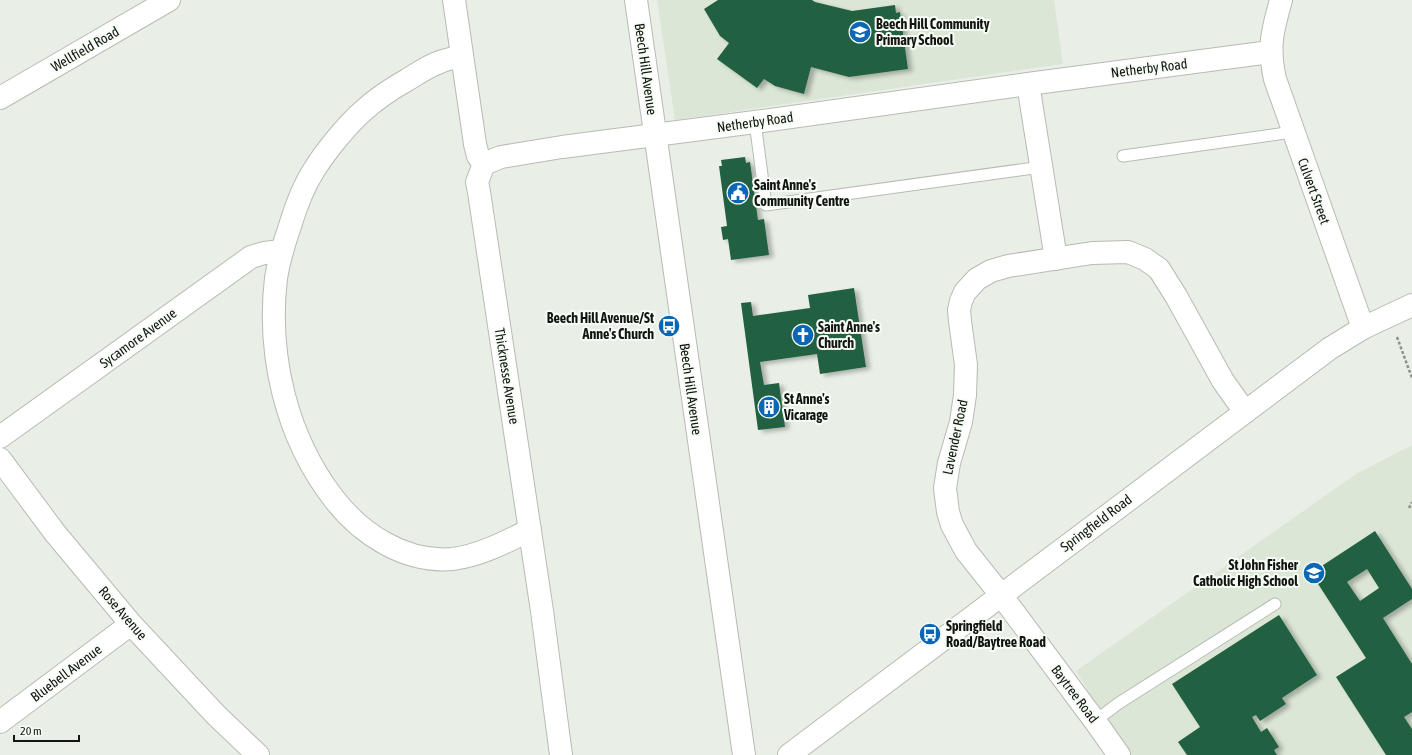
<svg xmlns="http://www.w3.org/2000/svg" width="1412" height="755" font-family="'Asap Condensed',sans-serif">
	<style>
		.built { fill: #dbe6d6 }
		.building { fill: #226143; fill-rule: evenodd; filter: url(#shadow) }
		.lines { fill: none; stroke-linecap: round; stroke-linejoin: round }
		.service-casing { stroke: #b6bcb3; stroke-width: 13 }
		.minor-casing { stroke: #b6bcb3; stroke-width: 24 }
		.tertiary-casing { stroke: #b6bcb3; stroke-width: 24 }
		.path { stroke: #8d918b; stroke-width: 2.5; stroke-dasharray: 3 2; stroke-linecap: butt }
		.service { stroke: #fff; stroke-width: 11 }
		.minor { stroke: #fff; stroke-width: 22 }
		.tertiary { stroke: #fff; stroke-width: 22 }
		.labels { text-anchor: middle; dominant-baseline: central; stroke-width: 4; stroke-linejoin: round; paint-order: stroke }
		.poi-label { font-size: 14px; font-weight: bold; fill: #131512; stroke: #f6fdf4; text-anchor: start }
		.street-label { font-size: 14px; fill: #131512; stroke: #f6fdf4 }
	</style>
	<defs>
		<filter id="shadow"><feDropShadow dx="4.5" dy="2.5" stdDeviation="2" flood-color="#0004"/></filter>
	</defs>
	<rect width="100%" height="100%" fill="#e9efe6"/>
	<!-- built -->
	<g class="built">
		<path d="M657,0H1054L1063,64L675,120Z"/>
		<path d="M1412,445V755H1127L1076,671L1356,474Z"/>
	</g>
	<!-- building -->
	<g class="building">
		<path d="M718,0H812L815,2L852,11L895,5L896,13L900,12L908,69L849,77L811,67L804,94L775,86L764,79L757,88L717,59L729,43L720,36L704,9Z"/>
		<path d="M745,157L746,163L750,162L758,220L764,219L769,255L731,260L728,239L723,240L721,227L727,226L719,166H722L721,160Z"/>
		<path d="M854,288L866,367L820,374L817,354L760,362L764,385L779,383L785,427L758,430L741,303L751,302L753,316L810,308L808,295Z"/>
		<path d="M1375,531L1412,589V599L1383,618L1412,664V712L1404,717L1412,729V755H1386L1336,677L1366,658L1311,573ZM1367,569L1379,588L1360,601L1347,582Z"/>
		<path d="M1279,615L1317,675L1282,698L1286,704L1260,721L1256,715L1252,717L1261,732L1267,728L1279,747L1274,750L1277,755H1187L1178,742L1200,727L1172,684Z"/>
	</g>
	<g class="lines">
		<!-- service casing -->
		<g class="service-casing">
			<g id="service">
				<path d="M755,122L766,205L1041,167"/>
				<path d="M1123,156L1293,132"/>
				<path d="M1095,721L1119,703L1275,604"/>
			</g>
		</g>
		<!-- minor casing -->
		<g class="minor-casing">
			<g id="minor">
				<path d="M454,0L475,144L478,156L484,164"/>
				<path d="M1281,0C1272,32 1268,47 1275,79L1363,328"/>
				<path d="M462,56C455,58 447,59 440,62C428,66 417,74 407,80C391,89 376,99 363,111C347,125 325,152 314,170C303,187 296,206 290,226C284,243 279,260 276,278C267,355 286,437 334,499C361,534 405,563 452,559C479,556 506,542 530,530"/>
				<path d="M1028,84L1056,259"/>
				<path d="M0,98L169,0"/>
				<path d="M484,164L501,157L562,147L755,122L1028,84L1270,52"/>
				<path d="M484,164L477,182L479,192L542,611L561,755"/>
				<path d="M0,437L251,257L264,253L282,251"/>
				<path d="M0,459L55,533L131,624L216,715L258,755"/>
				<path d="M0,722L131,624"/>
				<path d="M789,755L1329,349L1363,328L1412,305"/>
				<path d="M1119,755L1095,721L1001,595L966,551L952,525L948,512L945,488L949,463L961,422L965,395L966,365L960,321L959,310L961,301L965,292L977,279L991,271L1008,266L1092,253L1128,252L1145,259L1159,269L1176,296L1223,381L1245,412"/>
			</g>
		</g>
		<!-- tertiary casing -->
		<g class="tertiary-casing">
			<path id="tertiary" d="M636,0L744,755"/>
		</g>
		<!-- path -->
		<g class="path">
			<path d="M1397,337L1412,378"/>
			<path d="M1409,508L1412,502"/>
		</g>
		<!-- service -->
		<use href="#service" class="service"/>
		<!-- minor -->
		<use href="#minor" class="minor"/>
		<!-- tertiary -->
		<use href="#tertiary" class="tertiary"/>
	</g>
	<!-- icons -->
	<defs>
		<g id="school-disc" transform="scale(1.15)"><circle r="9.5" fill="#0b66b3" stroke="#f6fdf4"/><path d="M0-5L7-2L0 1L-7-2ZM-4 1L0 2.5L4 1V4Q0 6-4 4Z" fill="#fff"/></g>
		<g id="civic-disc" transform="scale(1.15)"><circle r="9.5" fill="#0b66b3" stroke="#f6fdf4"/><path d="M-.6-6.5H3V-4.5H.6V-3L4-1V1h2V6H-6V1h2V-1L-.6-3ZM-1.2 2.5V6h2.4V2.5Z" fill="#fff"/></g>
		<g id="bus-disc" transform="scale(1.15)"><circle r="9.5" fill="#0b66b3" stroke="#f6fdf4"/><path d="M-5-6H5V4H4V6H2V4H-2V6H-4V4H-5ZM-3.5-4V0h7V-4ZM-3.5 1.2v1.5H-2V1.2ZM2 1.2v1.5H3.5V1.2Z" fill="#fff"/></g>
		<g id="church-disc" transform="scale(1.15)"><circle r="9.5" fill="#0b66b3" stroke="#f6fdf4"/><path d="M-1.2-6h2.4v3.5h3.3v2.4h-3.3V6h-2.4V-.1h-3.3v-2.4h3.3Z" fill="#fff"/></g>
		<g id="building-disc" transform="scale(1.15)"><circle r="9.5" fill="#0b66b3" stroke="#f6fdf4"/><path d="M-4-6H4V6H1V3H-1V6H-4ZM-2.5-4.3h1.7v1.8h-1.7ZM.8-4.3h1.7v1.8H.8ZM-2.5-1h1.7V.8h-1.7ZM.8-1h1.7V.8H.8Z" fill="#fff"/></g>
	</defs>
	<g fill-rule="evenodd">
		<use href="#school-disc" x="860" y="32"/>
		<use href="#civic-disc" x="738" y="193"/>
		<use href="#bus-disc" x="669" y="326"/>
		<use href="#church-disc" x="803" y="335"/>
		<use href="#building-disc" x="769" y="407"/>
		<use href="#school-disc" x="1314" y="573"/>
		<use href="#bus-disc" x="930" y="634"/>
	</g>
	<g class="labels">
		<!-- poi labels -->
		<g class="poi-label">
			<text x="876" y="24">Beech Hill Community<tspan x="876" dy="16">Primary School</tspan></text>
			<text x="754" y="185">Saint Anne's<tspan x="754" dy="16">Community Centre</tspan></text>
			<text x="654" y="318" text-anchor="end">Beech Hill Avenue/St<tspan x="654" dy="16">Anne's Church</tspan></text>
			<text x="818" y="327">Saint Anne's<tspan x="818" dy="16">Church</tspan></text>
			<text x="784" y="399">St Anne's<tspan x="784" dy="16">Vicarage</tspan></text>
			<text x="1298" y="565" text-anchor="end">St John Fisher<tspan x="1298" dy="16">Catholic High School</tspan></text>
			<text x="946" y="626">Springfield<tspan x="946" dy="16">Road/Baytree Road</tspan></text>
		</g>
		<!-- street labels -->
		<g class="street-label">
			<text transform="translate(85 49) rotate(-30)">Wellfield Road</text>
			<text transform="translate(1149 68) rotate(-7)">Netherby Road</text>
			<text transform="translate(646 69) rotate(82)">Beech Hill Avenue</text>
			<text transform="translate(755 122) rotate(-8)">Netherby Road</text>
			<text transform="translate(1314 191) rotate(70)">Culvert Street</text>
			<text transform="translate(138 338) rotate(-36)">Sycamore Avenue</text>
			<text transform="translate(507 376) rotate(81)">Thicknesse Avenue</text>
			<text transform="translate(691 389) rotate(82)">Beech Hill Avenue</text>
			<text transform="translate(955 437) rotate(-78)">Lavender Road</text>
			<text transform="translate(1096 523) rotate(-37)">Springfield Road</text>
			<text transform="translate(123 613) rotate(49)">Rose Avenue</text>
			<text transform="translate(66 673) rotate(-37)">Bluebell Avenue</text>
			<text transform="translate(1075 694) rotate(53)">Baytree Road</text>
		</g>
	</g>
	<!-- scale -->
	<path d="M14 735v6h65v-6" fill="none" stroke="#131512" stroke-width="2"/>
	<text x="20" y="735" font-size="12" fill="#131512" stroke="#f6fdf4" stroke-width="3" paint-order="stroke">20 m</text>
</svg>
